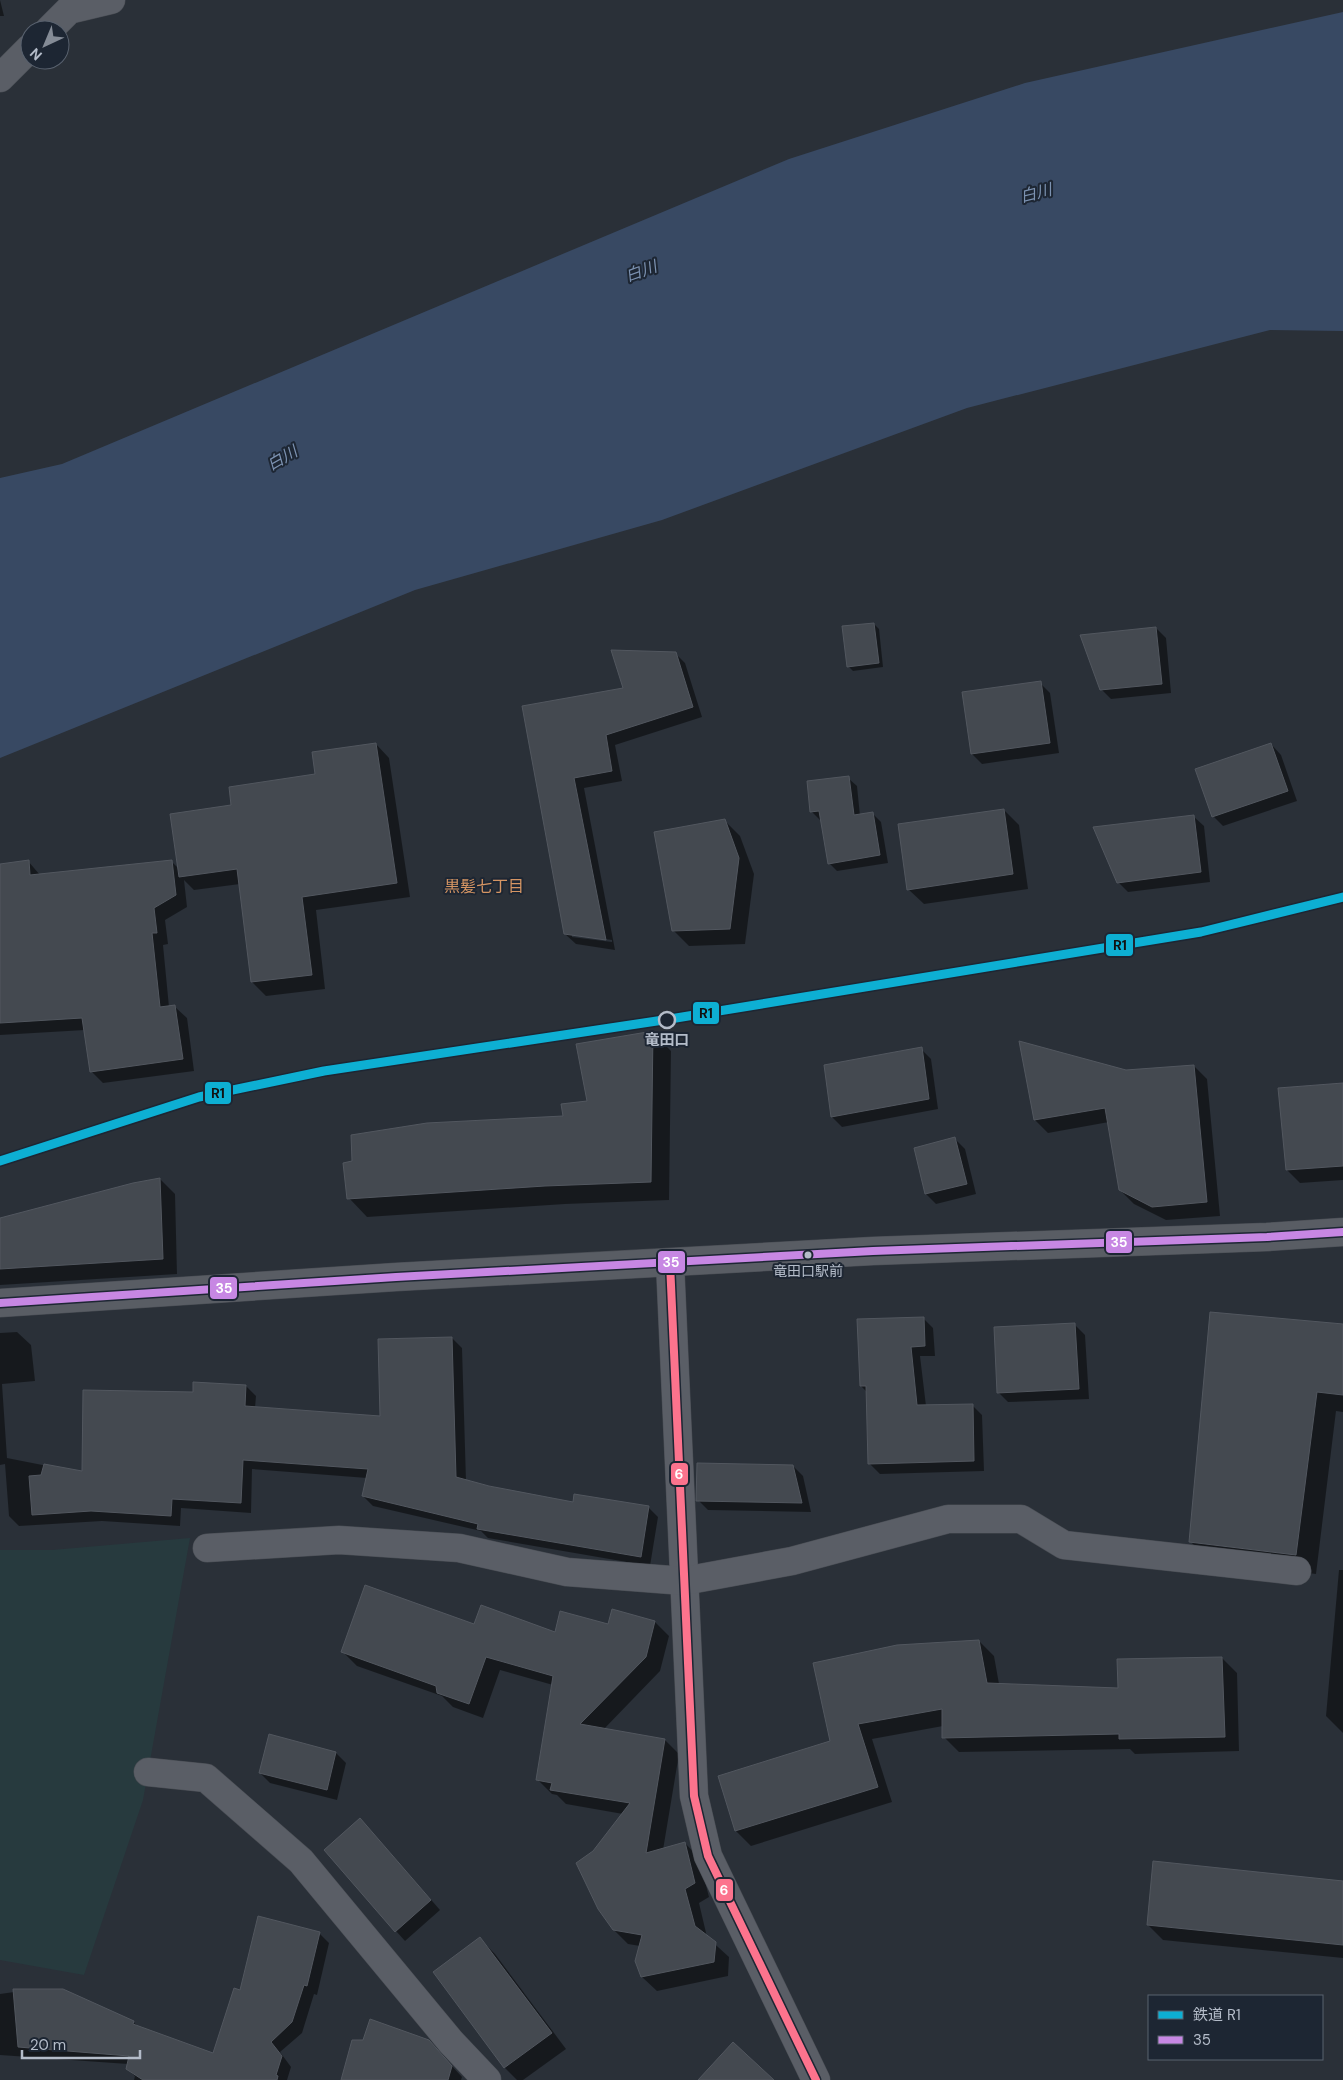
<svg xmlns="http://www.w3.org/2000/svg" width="1343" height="2080" font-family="'DM Sans','Noto Sans JP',sans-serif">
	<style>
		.green { fill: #273a3e }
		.water { fill: #384963 }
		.shadow { fill: #0007; fill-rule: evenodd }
		.building { fill: #444950; stroke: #52575f }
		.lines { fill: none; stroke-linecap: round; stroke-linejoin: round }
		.minor-casing { stroke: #484c53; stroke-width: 29 }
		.secondary-casing { stroke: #484c53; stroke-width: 29 }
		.minor { stroke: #5a5e66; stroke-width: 28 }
		.secondary { stroke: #595d64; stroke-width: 28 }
		.bus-1-casing { stroke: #1d2633; stroke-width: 11 }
		.bus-2-casing { stroke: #1d2633; stroke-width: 11 }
		.bus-1 { stroke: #c787e3; stroke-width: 8 }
		.bus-2 { stroke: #fc738d; stroke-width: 8 }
		.rail-1-casing { stroke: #1d2633; stroke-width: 12 }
		.rail-1 { stroke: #0dafd3; stroke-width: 9 }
		.stop-dot { fill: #1d2633; stroke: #b4bcc9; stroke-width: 2.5 }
		.bus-dot { fill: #b4bcc9; stroke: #1d2633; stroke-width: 2 }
		.labels { text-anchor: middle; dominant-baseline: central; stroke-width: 4; stroke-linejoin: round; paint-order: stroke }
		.bus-label { font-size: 14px; fill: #b4bcc9; stroke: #1d2633 }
		.stop-label { font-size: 15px; font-weight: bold; fill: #b4bcc9; stroke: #1d2633 }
		.water-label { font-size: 16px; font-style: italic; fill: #7c92b1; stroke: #1d2633 }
		.neighbourhood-label { font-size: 16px; fill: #d59563; stroke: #1d2633 }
		.line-badge { stroke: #1d2633; stroke-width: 2 }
		.badge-label { font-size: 14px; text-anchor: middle; font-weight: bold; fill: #fff }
		.pale-badge-label { font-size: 14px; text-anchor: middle; font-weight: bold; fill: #111 }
	</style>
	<rect width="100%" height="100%" fill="#2a3038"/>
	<!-- green -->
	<path class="green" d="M190,1538L143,1800L84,1975L0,1960V1550H52Z"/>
	<!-- water -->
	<path class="water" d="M1343,12V331L1270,330L967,408L662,520L415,590L0,758V478L62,464L789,159L1025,83Z"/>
	<!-- shadow -->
	<g class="shadow">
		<path d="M0,0L4,16H0Z"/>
		<path d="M874,624L879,629L883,667L853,671L848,666Z"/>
		<path d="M1156,628L1166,638L1171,693L1111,699L1101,689Z"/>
		<path d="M675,653L685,663L702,717L615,745L622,781L584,788L615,950L576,944L565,934L524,707L625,689ZM572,934L612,940V942L572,937Z"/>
		<path d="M1040,683L1050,693L1059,753L982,764L972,754Z"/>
		<path d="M376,744L389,758L410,897L316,910L325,989L266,996L252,982L240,884L194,890L184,880L187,907L165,920L168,944L163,945L169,1007H175L187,1018L194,1071L103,1083L91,1071L85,1030L0,1035V865L28,861L40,875L171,861L179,869L233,806L316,775Z"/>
		<path d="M1271,744L1281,755L1297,801L1223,826L1213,816Z"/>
		<path d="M848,778L857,786L860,816L873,814L881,822L888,863L837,871L829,863L822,820H820L812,812Z"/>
		<path d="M1004,810L1019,825L1028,889L924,904L908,889Z"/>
		<path d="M1193,816L1204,826L1210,882L1128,892L1118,882Z"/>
		<path d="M725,821L740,836L754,874L745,944L689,946L674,931Z"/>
		<path d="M652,1032L671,1051L669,1200L565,1204L367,1217L349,1198L354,1162L564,1117L589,1102Z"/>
		<path d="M921,1049L931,1059L938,1109L842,1127L832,1117Z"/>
		<path d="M1194,1066L1207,1079L1220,1216L1166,1220L1134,1204L1120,1190L1109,1122L1048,1133L1035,1120L1126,1071Z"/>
		<path d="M1343,1084V1180L1300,1183L1287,1170Z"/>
		<path d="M955,1139L965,1149L976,1194L936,1204L926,1194L915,1149Z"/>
		<path d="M160,1179L175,1194L177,1274L0,1285V1219L133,1184Z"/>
		<path d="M923,1318L933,1328L935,1356H920L926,1406L972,1405L982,1415L984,1471L880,1474L870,1464L867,1392L861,1386Z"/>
		<path d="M1075,1325L1085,1335L1089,1399L1008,1402L998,1392Z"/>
		<path d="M1343,1326V1412L1336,1411L1316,1574L1209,1561L1190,1541Z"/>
		<path d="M17,1332L31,1345L35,1381L2,1384L7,1458L83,1473L194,1393L246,1386L256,1396L255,1408L382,1418L452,1338L462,1348L466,1481L574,1504L648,1507L658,1517L650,1566L488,1538L481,1531L373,1506L363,1496L367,1478L252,1469L251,1513L181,1508L180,1526L102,1521L19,1526L9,1516L5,1464L0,1465V1333Z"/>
		<path d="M793,1466L803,1476L811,1512L708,1510L698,1500Z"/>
		<path d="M1339,1570H1343V1733L1326,1716Z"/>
		<path d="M655,1622L669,1636L660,1671L603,1730L665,1740L679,1754L663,1850L685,1843L699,1858L709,1897L699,1903L707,1937L729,1957L728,1976L657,1991L642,1977L640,1946L628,1944L614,1930L594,1851L623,1814L566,1804L557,1795L552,1794L538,1780L553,1685L500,1670L483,1718L453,1707L442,1696L357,1666L343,1652L475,1626L556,1633Z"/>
		<path d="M979,1641L994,1656L999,1684L1119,1689L1222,1658L1237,1673L1239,1751L1135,1754L1130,1749L959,1752L944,1737L943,1726L872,1739L892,1802L751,1846L736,1831L719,1777L831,1742Z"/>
		<path d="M270,1736L336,1753L346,1763L337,1800L270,1783L260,1773Z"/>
		<path d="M370,1830L440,1910L405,1941L396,1931Z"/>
		<path d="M1343,1882V1958L1163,1940L1148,1925Z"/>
		<path d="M319,1933L329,1943L317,1995L314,1994L302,2033L280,2052L291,2067L287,2080H134L135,2076L127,2069L128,2064L0,2055V1994L14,1992L133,2022L139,2027L214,2054L241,1992Z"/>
		<path d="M480,1939L495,1954L566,2049L523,2080H517L505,2068L434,1973Z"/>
		<path d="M439,2052L462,2077L461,2080H342Z"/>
	</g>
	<!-- building -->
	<g class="building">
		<path d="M874,623L879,663L847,667L842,626Z"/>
		<path d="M1156,627L1162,684L1100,690L1080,635Z"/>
		<path d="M611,650L676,652L693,707L606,735L612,771L574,778L606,940L564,934L522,706L623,688Z"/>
		<path d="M1041,681L1050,743L971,754L962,692Z"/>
		<path d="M376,743L397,883L302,897L312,975L251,982L237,869L179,877L170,814L231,805L229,787L315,774L312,752Z"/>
		<path d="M1271,743L1288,791L1212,817L1195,769Z"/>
		<path d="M849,776L854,815L873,812L880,855L828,864L819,811L810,812L807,781Z"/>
		<path d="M1004,809L1013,874L907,890L898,824Z"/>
		<path d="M1194,815L1201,872L1117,883L1093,827Z"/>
		<path d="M725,819L739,858L730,929L672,931L654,832Z"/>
		<path d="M29,860L30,875L172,860L176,895L154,908L157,933H152L160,1007L175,1005L183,1059L90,1072L82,1018L0,1023V864Z"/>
		<path d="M653,1031L651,1182L545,1186L347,1199L343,1163L352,1161L351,1135L427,1123L563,1116L561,1104L587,1101L576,1044Z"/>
		<path d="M1019,1041L1126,1070L1194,1065L1207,1202L1152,1207L1119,1190L1105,1108L1034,1120Z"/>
		<path d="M922,1047L929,1099L831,1117L824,1065Z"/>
		<path d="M1343,1083V1166L1286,1170L1278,1088Z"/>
		<path d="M955,1137L967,1184L925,1194L914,1148Z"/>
		<path d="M160,1178L163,1259L0,1269V1218L133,1183Z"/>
		<path d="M1210,1312L1343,1324V1395L1317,1392L1296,1555L1189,1542Z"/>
		<path d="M924,1317L925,1346L911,1347L917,1405L973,1404L974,1461L868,1464L866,1386H860L857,1319Z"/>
		<path d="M1075,1323L1079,1389L997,1393L994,1327Z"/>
		<path d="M452,1337L456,1477L489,1486L573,1502L574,1494L649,1506L641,1557L477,1529L478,1524L362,1496L368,1469L243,1460L241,1503L172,1499L171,1516L91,1511L32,1515L29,1476L41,1475L44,1464L82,1471L83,1390L193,1392V1382L246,1385L245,1406L380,1416L378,1339Z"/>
		<path d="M697,1463L793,1465L802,1503L696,1501Z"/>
		<path d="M365,1585L474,1624L481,1605L555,1632L560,1611L608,1624L612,1609L655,1621L646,1657L580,1724L665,1739L646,1853L685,1842L695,1883L685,1889L695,1926L716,1942L714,1962L641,1977L635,1961L642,1935L613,1930L598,1909L576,1863L593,1851L630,1803L550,1790L552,1783L536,1780L553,1676L486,1657L469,1704L437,1693L436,1686L341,1652Z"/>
		<path d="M979,1640L987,1683L1118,1688L1117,1659L1222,1657L1225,1737L1119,1739V1734L942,1738V1709L858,1724L878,1787L735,1831L718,1776L830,1741L813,1663L897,1645Z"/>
		<path d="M269,1734L336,1752L327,1790L259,1773Z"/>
		<path d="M360,1818L431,1900L395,1932L324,1850Z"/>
		<path d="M1153,1861L1343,1881V1945L1147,1925Z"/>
		<path d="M258,1916L320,1932L307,1986L304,1985L292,2022L271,2042L282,2056L276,2075L278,2076L277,2080H143L126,2069L129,2056L18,2047L13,1989H63L134,2021L133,2024L213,2053L234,1988L240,1990Z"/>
		<path d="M480,1937L552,2033L504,2068L433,1972Z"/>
		<path d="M370,2019L429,2040L452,2066L448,2080H341L352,2040H363Z"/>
		<path d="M733,2042L774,2080H698Z"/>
	</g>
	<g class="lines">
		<!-- minor casing -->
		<g class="minor-casing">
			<g id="minor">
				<path d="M49,30L69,10L111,0"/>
				<path d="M0,78L30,48"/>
				<path d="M670,1263L694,1796L708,1856L816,2080"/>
				<path d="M207,1548L339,1540L459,1548L567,1572L684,1581L792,1561L948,1519H1021L1064,1545L1297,1571"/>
				<path d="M148,1772L206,1778L301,1861L451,2042L487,2080"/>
			</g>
		</g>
		<!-- secondary casing -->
		<g class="secondary-casing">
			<path id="secondary" d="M0,1303L396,1277L873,1251L1267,1237L1343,1232"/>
		</g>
		<!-- minor -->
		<use href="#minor" class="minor"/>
		<!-- secondary -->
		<use href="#secondary" class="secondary"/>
		<!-- bus-1 casing -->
		<g class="bus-1-casing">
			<path id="bus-1" d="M0,1303L396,1277L873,1251L1267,1237L1343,1232"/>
		</g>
		<!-- bus-2 casing -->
		<g class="bus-2-casing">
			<path id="bus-2" d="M670,1263L694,1796L708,1856L816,2080"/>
		</g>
		<!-- bus-1 -->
		<use href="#bus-1" class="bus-1"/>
		<!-- bus-2 -->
		<use href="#bus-2" class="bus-2"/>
		<!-- rail-1 casing -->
		<g class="rail-1-casing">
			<path id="rail-1" d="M0,1161L199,1097L324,1071L670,1019L1201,932L1343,897"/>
		</g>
		<!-- rail-1 -->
		<use href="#rail-1" class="rail-1"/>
	</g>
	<!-- markers -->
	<circle class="stop-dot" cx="667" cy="1020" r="8"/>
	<circle class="bus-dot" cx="808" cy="1255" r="4.5"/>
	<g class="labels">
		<!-- bus labels -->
		<g class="bus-label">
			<text x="808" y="1271">竜田口駅前</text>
		</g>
		<!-- stop labels -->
		<g class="stop-label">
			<text x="667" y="1040">竜田口</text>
		</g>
		<!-- water labels -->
		<g class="water-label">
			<text transform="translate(1036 193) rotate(-14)">白川</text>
			<text transform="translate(641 271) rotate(-20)">白川</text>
			<text transform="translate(282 458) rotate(-30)">白川</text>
		</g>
		<!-- neighbourhood labels -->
		<g class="neighbourhood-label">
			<text x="484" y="886">黒髪七丁目</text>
		</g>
	</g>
	<g class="line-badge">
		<rect x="1105" y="933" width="29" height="24" rx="5" fill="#0dafd3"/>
		<rect x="692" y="1001" width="28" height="24" rx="5" fill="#0dafd3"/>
		<rect x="204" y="1081" width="28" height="24" rx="5" fill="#0dafd3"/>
		<rect x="1105" y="1230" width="28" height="24" rx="5" fill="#c787e3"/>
		<rect x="657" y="1250" width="29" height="24" rx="5" fill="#c787e3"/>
		<rect x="209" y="1276" width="29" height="24" rx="5" fill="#c787e3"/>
		<rect x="670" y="1462" width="19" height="24" rx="5" fill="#fc738d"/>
		<rect x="715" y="1878" width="19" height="24" rx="5" fill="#fc738d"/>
	</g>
	<g class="badge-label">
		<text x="1119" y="1247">35</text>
		<text x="671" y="1267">35</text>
		<text x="224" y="1293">35</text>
		<text x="679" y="1479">6</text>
		<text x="724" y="1895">6</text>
	</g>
	<g class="pale-badge-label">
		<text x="1120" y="950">R1</text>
		<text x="706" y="1018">R1</text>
		<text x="218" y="1098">R1</text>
	</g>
	<!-- legend -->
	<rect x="1148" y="1995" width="175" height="65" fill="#1d2633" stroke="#59626f"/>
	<rect x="1158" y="2011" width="25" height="8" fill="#0dafd3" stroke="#59626f"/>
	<text x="1193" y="2020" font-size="15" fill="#b4bcc9">鉄道 R1</text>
	<rect x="1158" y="2036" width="25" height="8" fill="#c787e3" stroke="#59626f"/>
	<text x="1193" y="2045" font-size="15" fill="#b4bcc9">35</text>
	<!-- north arrow -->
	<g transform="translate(45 45) rotate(224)"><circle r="24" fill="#1d2633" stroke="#59626f"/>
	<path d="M0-4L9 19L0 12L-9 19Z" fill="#848b96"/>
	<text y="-8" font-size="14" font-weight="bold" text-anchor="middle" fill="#b4bcc9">N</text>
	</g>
	<!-- scale -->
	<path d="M22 2050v8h118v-8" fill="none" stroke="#b4bcc9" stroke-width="2.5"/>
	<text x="30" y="2050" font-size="15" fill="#b4bcc9" stroke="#1d2633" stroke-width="4" paint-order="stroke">20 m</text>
</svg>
